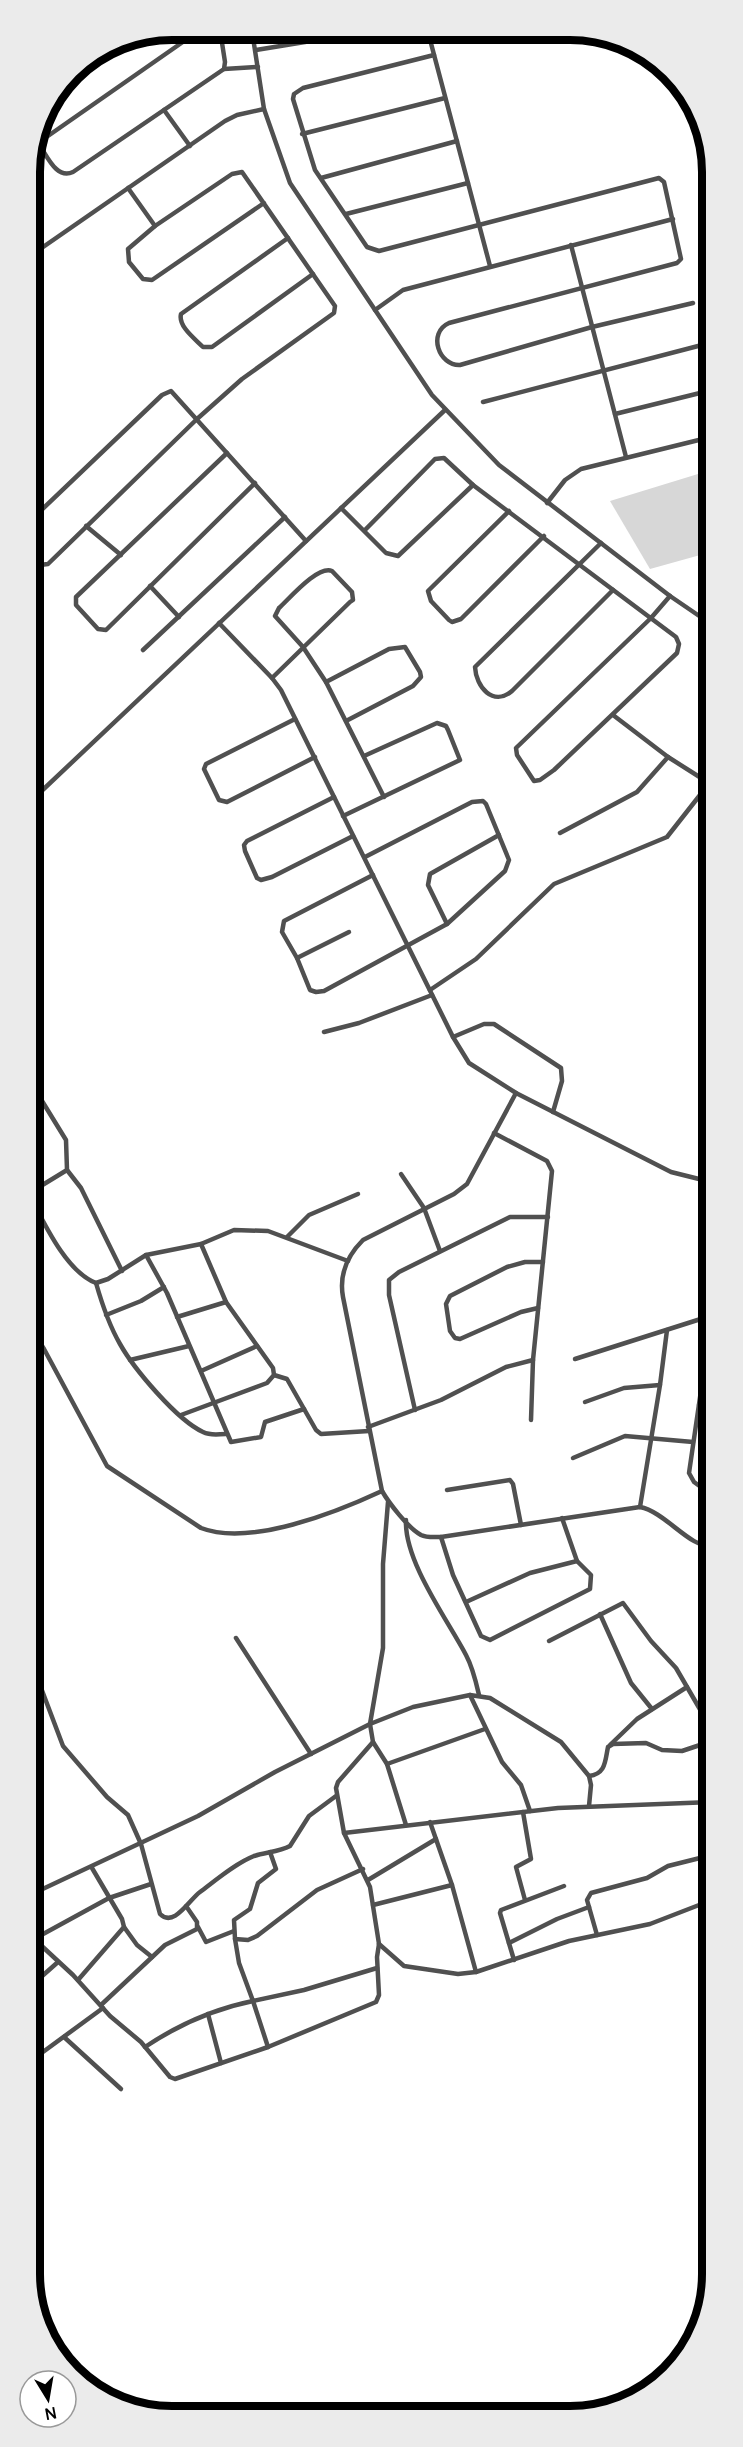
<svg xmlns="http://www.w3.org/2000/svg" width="743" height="2447" font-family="Manrope,sans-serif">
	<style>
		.green { fill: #d7d7d7 }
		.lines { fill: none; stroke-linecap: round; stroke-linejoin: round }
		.minor { stroke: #505050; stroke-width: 4.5 }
		.tertiary { stroke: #505050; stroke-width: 5 }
		.rim { fill: none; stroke: #000; stroke-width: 8 }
	</style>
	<rect width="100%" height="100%" fill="#fff"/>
	<!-- green -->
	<path class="green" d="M711,470V552L650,569L610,501Z"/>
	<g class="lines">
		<!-- minor -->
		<g class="minor">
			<path d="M252,31L264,109L290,183L432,395L499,465L670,596L711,624"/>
			<path d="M428,32L490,266"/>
			<path d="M256,50L305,42L346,31"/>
			<path d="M434,55L303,88L294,94L293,99L315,170L367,247L379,251L659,178L664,182L681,259L677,263L449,323C427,333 439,366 460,365L592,327L693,303"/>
			<path d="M224,69L258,67"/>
			<path d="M71,73L95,57"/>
			<path d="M164,110L190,146"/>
			<path d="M302,134L445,98"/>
			<path d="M38,143C47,155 56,180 73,172L224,69L225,62L220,30"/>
			<path d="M35,145L200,30"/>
			<path d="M321,178L457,141"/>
			<path d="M128,188L155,226"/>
			<path d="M346,214L468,183"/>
			<path d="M288,238L181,314C178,326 194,338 203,347H212L313,274"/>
			<path d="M571,245L626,457"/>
			<path d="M30,256L225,121L237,115L264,109"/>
			<path d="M375,310L403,290L673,219"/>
			<path d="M483,402L702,345"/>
			<path d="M615,414L704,392"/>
			<path d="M227,453L76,597V605L98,629L106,630L255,483"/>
			<path d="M547,503L565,480L581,469L711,437"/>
			<path d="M341,508L386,553L398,556L473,485"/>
			<path d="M509,511L428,591L431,601L449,620L452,622L461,619L544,536"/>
			<path d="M31,520L162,395L171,391L306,541"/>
			<path d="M86,526L121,555"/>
			<path d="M365,530L435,459L444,458L473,485L676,637L679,644L677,653L554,770L540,780L534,781L517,755L516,748L651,618L670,596"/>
			<path d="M601,543L475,667C476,687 493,707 512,691L613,590"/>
			<path d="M31,558L40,565L48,564L197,419L242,379L334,313L335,306L242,172L232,174L155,226L128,249L129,262L143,279L152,280L264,203"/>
			<path d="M150,586L179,617"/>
			<path d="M219,623L272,678L281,690L453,1037L469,1063L516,1093L671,1172L711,1182"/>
			<path d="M143,650L285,517"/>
			<path d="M272,678L350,602L353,600L352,592L332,571C318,565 290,598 279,608L275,616L303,647L326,682L384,797"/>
			<path d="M326,682L389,649L405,647L420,672L421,677L413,686L346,721"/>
			<path d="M613,715L668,757L709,783"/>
			<path d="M295,719L206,764L204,769L219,800L227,802L315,757"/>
			<path d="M334,797L247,841L244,845L245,851L257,878L261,880L272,877L353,836"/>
			<path d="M31,801L445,410"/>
			<path d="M343,816L460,760L448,730L446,726L437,723L364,756"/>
			<path d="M560,833L637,792L668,757"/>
			<path d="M365,857L472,802L483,801L486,804L509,860L505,871L447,924L324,991L316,992L310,990L297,958L282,932L284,921L373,875"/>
			<path d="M447,924L428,885L430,874L499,835"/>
			<path d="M297,958L349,932"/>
			<path d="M430,990L476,959L554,884L667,837L711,781"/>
			<path d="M324,1032L359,1023L432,995"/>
			<path d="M453,1037L484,1024H494L561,1068L562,1081L553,1112"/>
			<path d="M31,1083L66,1140L67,1170L31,1192"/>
			<path d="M516,1093L467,1184L454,1194L363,1240C347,1256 339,1275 343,1297L382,1491C389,1503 408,1528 421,1535C427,1538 435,1537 441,1537L640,1507C666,1512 691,1550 712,1545"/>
			<path d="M494,1133L547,1161L552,1171L533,1360L531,1420"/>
			<path d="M67,1170L81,1188L122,1271"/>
			<path d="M401,1174L424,1208L440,1251"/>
			<path d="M31,1198C45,1225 67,1272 96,1283L108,1279L146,1255L201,1244L234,1230L268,1231L348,1261"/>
			<path d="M287,1237L309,1215L358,1194"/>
			<path d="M146,1255L167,1293L231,1442L261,1437L265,1422L304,1409"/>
			<path d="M96,1283C102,1304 109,1325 120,1344C134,1369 177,1420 203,1432C211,1436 218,1434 226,1434"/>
			<path d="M712,1295L705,1326V1363L689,1473L694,1482L712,1495"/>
			<path d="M538,1308L521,1312L460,1339L455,1338L450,1331L446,1304L450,1296L507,1267L525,1262H543"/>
			<path d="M106,1315L141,1301L164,1287"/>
			<path d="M177,1317L226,1302"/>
			<path d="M32,1330L44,1349L107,1466L201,1528C250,1547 337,1512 382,1491"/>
			<path d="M575,1359L707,1317L712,1318"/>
			<path d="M130,1360L189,1346"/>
			<path d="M201,1371L257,1346"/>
			<path d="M274,1375L287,1379L316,1430L321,1434L369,1431"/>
			<path d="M585,1402L624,1388L660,1385"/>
			<path d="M699,1405L712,1407"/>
			<path d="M415,1410L389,1295V1280L399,1272L510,1217H548"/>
			<path d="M181,1415L267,1383L274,1375L273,1368L226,1302L201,1244"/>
			<path d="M368,1427L441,1400L506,1367L533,1360"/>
			<path d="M573,1458L625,1436L693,1442"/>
			<path d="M447,1490L510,1480L513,1484L521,1525"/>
			<path d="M640,1507L660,1385L667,1330"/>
			<path d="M406,1520C404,1561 447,1619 466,1655C473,1668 476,1682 479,1695"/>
			<path d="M441,1537L453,1575L481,1636L490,1640L590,1589L591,1575L577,1561L562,1518"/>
			<path d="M466,1602L530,1573L577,1561"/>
			<path d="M600,1614L631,1683L652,1709"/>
			<path d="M236,1638L311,1754"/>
			<path d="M549,1641L623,1603L651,1641L676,1668L712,1730"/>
			<path d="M32,1664L63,1746L107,1797L128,1815L141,1844L160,1914C174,1928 189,1900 200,1892C216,1880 236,1863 254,1856C266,1852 279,1852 290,1846L309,1816L336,1796"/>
			<path d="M470,1695L490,1698L561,1742L589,1776L591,1785L589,1806"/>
			<path d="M373,1742L387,1764L406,1825"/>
			<path d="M610,1745L637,1719L687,1687"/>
			<path d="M387,1764L485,1729"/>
			<path d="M589,1776C606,1774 605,1761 608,1747L613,1744L646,1743L662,1750L682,1751L712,1741"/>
			<path d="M523,1812L531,1859L516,1867L525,1900"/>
			<path d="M430,1822L452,1885L476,1972"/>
			<path d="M344,1833L558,1808L712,1802"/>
			<path d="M270,1852L276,1869L258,1883L250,1909L234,1920L235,1939L248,1940L257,1936L317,1890L363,1869"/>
			<path d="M368,1880L436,1839"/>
			<path d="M32,1894L198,1816L275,1772L370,1724L413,1707L470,1695L502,1762L521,1785L530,1811"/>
			<path d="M373,1905L452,1885"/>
			<path d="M124,1927L137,1945L152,1957"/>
			<path d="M198,1927L206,1942L234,1931"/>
			<path d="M597,1935L587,1900L591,1893L647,1878L668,1866L712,1855"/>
			<path d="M32,1937L73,1975L110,2016L141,2042L170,2077L175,2079L268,2047L376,2002L379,1995L377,1957L379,1944L370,1887L344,1833L336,1788L338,1782L373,1742L370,1724L383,1648V1564L388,1502"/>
			<path d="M34,1939L109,1898L151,1884"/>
			<path d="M235,1939L239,1963L253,2001L304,1990L377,1968"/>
			<path d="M509,1943L557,1919L589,1907"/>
			<path d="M379,1944L404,1966L458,1974L476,1972L569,1941L650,1924L712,1900"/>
			<path d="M514,1960L500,1913L501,1910L564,1886"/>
			<path d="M78,1980L124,1927L122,1919L92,1868"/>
			<path d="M32,1985L58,1962"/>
			<path d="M101,2005L165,1945L197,1929V1922L186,1906"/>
			<path d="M208,2014L221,2063"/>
			<path d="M64,2037L121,2089"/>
			<path d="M145,2047C178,2025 213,2009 253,2001L268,2047"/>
			<path d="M32,2060L103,2008"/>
		</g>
		<!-- tertiary -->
		<path class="tertiary" d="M702,129L710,162"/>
	</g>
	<!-- crop -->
	<path d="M0 0H743V2447H0ZM172 40H570A132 132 0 0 1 702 172V2274A132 132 0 0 1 570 2406H172A132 132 0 0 1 40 2274V172A132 132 0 0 1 172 40Z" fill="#ebebeb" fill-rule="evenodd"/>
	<path class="rim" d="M172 40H570A132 132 0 0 1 702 172V2274A132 132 0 0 1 570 2406H172A132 132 0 0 1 40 2274V172A132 132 0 0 1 172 40Z"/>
	<!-- north arrow -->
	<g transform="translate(48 2399) rotate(169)"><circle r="28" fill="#ffffff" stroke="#999999" stroke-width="1.5"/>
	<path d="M0-4.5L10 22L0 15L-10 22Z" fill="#000000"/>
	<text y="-9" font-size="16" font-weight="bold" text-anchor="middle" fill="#000000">N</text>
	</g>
</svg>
